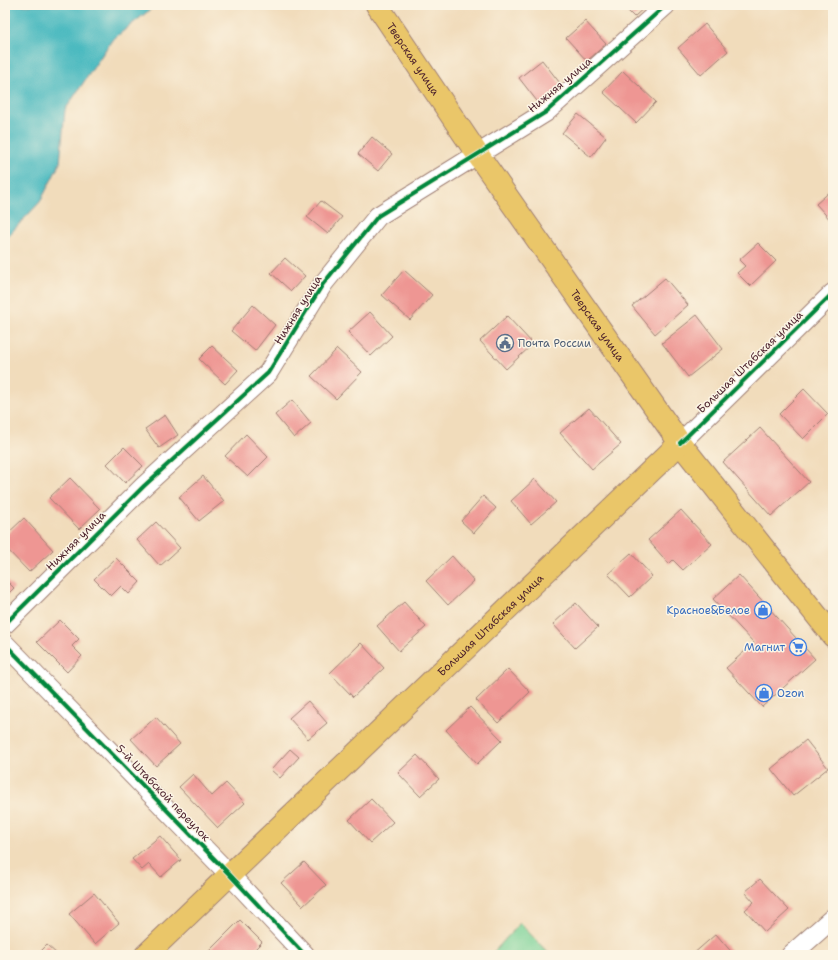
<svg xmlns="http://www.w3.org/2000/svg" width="838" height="960" font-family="'Shantell Sans',sans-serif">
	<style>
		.green { fill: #79d297; stroke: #627861 }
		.water { fill: #4bbac0; stroke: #4a6c76 }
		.building { fill: #ee9693 }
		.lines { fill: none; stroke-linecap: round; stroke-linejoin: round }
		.minor-casing { stroke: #9e7e73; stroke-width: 21 }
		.major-casing { stroke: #9e7e73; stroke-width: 24 }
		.minor { stroke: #fff; stroke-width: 19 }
		.major { stroke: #eac669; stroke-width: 22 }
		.cycleway-casing { stroke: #fcf5e5; stroke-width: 6 }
		.cycleway { stroke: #00873e; stroke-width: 4 }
		.labels { text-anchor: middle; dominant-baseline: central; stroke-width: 3; stroke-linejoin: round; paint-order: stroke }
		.street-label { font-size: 11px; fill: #4a1f2b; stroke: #fcf5e5 }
		.service-label { font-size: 11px; fill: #4e5e75; stroke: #fcf5e5; text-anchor: start }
		.shop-label { font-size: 11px; fill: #366cbe; stroke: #fcf5e5; text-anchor: end }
	</style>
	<rect width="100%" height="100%" fill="#fcf5e5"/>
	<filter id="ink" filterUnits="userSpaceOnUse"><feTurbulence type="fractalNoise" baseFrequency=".025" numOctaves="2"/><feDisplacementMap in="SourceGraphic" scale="8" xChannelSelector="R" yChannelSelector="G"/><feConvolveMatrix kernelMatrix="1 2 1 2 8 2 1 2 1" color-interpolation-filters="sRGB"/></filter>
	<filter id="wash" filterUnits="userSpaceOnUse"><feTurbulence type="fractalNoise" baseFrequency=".012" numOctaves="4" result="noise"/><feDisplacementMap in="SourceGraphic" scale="16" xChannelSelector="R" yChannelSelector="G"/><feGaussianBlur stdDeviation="0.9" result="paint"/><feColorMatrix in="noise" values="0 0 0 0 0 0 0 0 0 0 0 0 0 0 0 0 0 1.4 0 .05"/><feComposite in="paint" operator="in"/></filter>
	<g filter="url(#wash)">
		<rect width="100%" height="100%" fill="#f1dcbb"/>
		<!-- green -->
		<path class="green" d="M520,923L550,955H491Z"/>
		<!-- water -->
		<path class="water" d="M5,5H156L112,40L65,110L60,163L40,202L5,239Z"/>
		<g id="blocks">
			<!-- building -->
			<g class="building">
				<path d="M622,5H647L634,17Z"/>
				<path d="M585,21L606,44L587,61L566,38Z"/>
				<path d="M705,24L728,51L701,75L678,48Z"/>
				<path d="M542,60L563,87L540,105L519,78Z"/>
				<path d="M623,71L656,102L636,123L603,92Z"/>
				<path d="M578,114L606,137L591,157L562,133Z"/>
				<path d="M372,137L392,154L378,171L358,154Z"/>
				<path d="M833,189V223L816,204Z"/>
				<path d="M321,201L342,217L328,234L307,217Z"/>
				<path d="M758,243L776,261L750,286L737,273L745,266L739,260Z"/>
				<path d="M285,258L305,276L291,291L271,273Z"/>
				<path d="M404,270L432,295L410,320L382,295Z"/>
				<path d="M665,278L688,305L655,334L632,306Z"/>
				<path d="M253,305L275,325L255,351L231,331Z"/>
				<path d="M370,312L392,336L371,356L348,332Z"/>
				<path d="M697,315L723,349L688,377L662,343Z"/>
				<path d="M507,316L533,344L506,369L480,341Z"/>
				<path d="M212,346L238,370L225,384L199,359Z"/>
				<path d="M337,349L362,372L336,399L311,376Z"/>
				<path d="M804,389L828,414L803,439L779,414Z"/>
				<path d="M292,400L311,423L294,438L275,415Z"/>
				<path d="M589,408L621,444L592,469L560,433Z"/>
				<path d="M165,415L178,435L159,448L145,429Z"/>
				<path d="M760,428L809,482L771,516L723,462Z"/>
				<path d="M246,434L268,457L248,477L225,456Z"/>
				<path d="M124,447L143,466L125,483L107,464Z"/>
				<path d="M203,476L224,501L199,521L179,497Z"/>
				<path d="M70,478L100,509L79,529L49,498Z"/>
				<path d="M535,479L556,502L531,524L511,501Z"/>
				<path d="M483,496L496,508L474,533L461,521Z"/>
				<path d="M681,510L712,544L683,570L673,560L669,564L648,540Z"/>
				<path d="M24,518L53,550L29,572L5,547V536Z"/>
				<path d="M156,522L180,548L160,566L137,540Z"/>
				<path d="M631,553L652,576L630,597L608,574Z"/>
				<path d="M452,556L474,581L448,605L426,581Z"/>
				<path d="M116,558L140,582L129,594L121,586L111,596L94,579Z"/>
				<path d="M739,575L815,659L762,707L726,668L754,643L713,599Z"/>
				<path d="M5,579L14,588L5,597Z"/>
				<path d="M404,602L426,627L399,651L377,626Z"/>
				<path d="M576,603L598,627L575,648L553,624Z"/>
				<path d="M60,620L79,639L72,646L82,656L67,672L37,642Z"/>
				<path d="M361,643L384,668L353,697L330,673Z"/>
				<path d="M508,669L530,692L498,723L476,700Z"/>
				<path d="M5,691L9,694L5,698Z"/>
				<path d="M308,701L327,723L308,739L289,718Z"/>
				<path d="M470,707L502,740L477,764L446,730Z"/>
				<path d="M156,717L180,744L156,766L131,739Z"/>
				<path d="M806,740L828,768L793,796L771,769Z"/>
				<path d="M290,749L299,757L280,778L271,770Z"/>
				<path d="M417,755L439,779L420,796L398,773Z"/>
				<path d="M193,774L212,796L226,783L245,803L218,828L179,787Z"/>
				<path d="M371,799L393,822L370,843L349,820Z"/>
				<path d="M160,836L181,860L161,877L149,864L142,870L132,859Z"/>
				<path d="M304,862L326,885L303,906L281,883Z"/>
				<path d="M760,879L789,910L765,932L745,910L754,902L745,892Z"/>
				<path d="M94,893L119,923L95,944L69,914Z"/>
				<path d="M240,920L262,942L249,955H213L209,951Z"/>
				<path d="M716,934L734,955H692Z"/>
				<path d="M47,945L58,955H37Z"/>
			</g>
		</g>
	</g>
	<g filter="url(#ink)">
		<use href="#blocks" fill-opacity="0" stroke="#9e7e73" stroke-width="1"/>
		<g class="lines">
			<!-- minor casing -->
			<g class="minor-casing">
				<g id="minor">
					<path d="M680,443L833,293"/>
					<path d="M5,624L144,486L268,373L323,284L378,216L546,112L666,5"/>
					<path d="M5,644L230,875L305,955"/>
					<path d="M791,955L833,918"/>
				</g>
			</g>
			<!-- major casing -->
			<g class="major-casing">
				<g id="major">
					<path id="s1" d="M377,5L478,155L680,443L833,636"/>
					<path id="s2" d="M146,955L680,443"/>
				</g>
			</g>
			<!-- minor -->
			<use href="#minor" class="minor"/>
			<!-- major -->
			<use href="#major" class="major"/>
			<!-- cycleway casing -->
			<g class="cycleway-casing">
				<g id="cycleway">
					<path d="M680,443L833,293"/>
					<path d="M5,624L144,486L268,373L323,284L378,216L546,112L666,5"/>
					<path d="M5,644L230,875L305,955"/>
				</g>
			</g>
			<!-- cycleway -->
			<use href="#cycleway" class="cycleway"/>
		</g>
	</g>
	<!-- icons -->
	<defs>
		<g id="civic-ring" transform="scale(0.9)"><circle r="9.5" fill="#fcf5e5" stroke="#5c6f8a" stroke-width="1.5"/><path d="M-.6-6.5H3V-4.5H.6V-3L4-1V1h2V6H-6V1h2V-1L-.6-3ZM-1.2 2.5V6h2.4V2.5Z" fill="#5c6f8a"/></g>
		<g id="shop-ring" transform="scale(0.9)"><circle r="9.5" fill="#fcf5e5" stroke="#3f7fe0" stroke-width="1.5"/><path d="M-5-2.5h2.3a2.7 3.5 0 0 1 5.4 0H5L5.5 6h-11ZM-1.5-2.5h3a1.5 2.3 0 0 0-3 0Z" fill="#3f7fe0"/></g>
		<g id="supermarket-ring" transform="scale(0.9)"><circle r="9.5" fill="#fcf5e5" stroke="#3f7fe0" stroke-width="1.5"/><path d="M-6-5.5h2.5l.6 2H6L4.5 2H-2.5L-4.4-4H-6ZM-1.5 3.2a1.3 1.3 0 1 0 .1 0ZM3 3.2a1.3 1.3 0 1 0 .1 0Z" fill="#3f7fe0"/></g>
	</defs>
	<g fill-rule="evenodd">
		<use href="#civic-ring" x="505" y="343"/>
		<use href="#shop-ring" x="763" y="610"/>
		<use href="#supermarket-ring" x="798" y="647"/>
		<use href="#shop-ring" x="764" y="693"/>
	</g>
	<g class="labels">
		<!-- street labels -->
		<g class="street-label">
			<text stroke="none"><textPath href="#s1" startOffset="65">Тверская улица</textPath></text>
			<text transform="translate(560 85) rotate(-40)">Нижняя улица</text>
			<text transform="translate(298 310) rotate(-58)">Нижняя улица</text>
			<text stroke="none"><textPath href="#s1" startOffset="389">Тверская улица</textPath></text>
			<text transform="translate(750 362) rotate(-44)">Большая Штабская улица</text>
			<text transform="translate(76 541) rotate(-45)">Нижняя улица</text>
			<text stroke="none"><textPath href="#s2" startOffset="477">Большая Штабская улица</textPath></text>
			<text transform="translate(163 793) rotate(46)">5-й Штабской переулок</text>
		</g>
		<!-- service labels -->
		<g class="service-label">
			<text x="518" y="343">Почта России</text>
		</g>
		<!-- shop labels -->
		<g class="shop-label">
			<text x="750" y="610">Красное&amp;Белое</text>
			<text x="785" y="647">Магнит</text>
			<text x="777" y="693" text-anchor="start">Ozon</text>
		</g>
	</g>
	<!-- margin -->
	<rect width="838" height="960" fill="none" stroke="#fcf5e5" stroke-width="20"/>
</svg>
